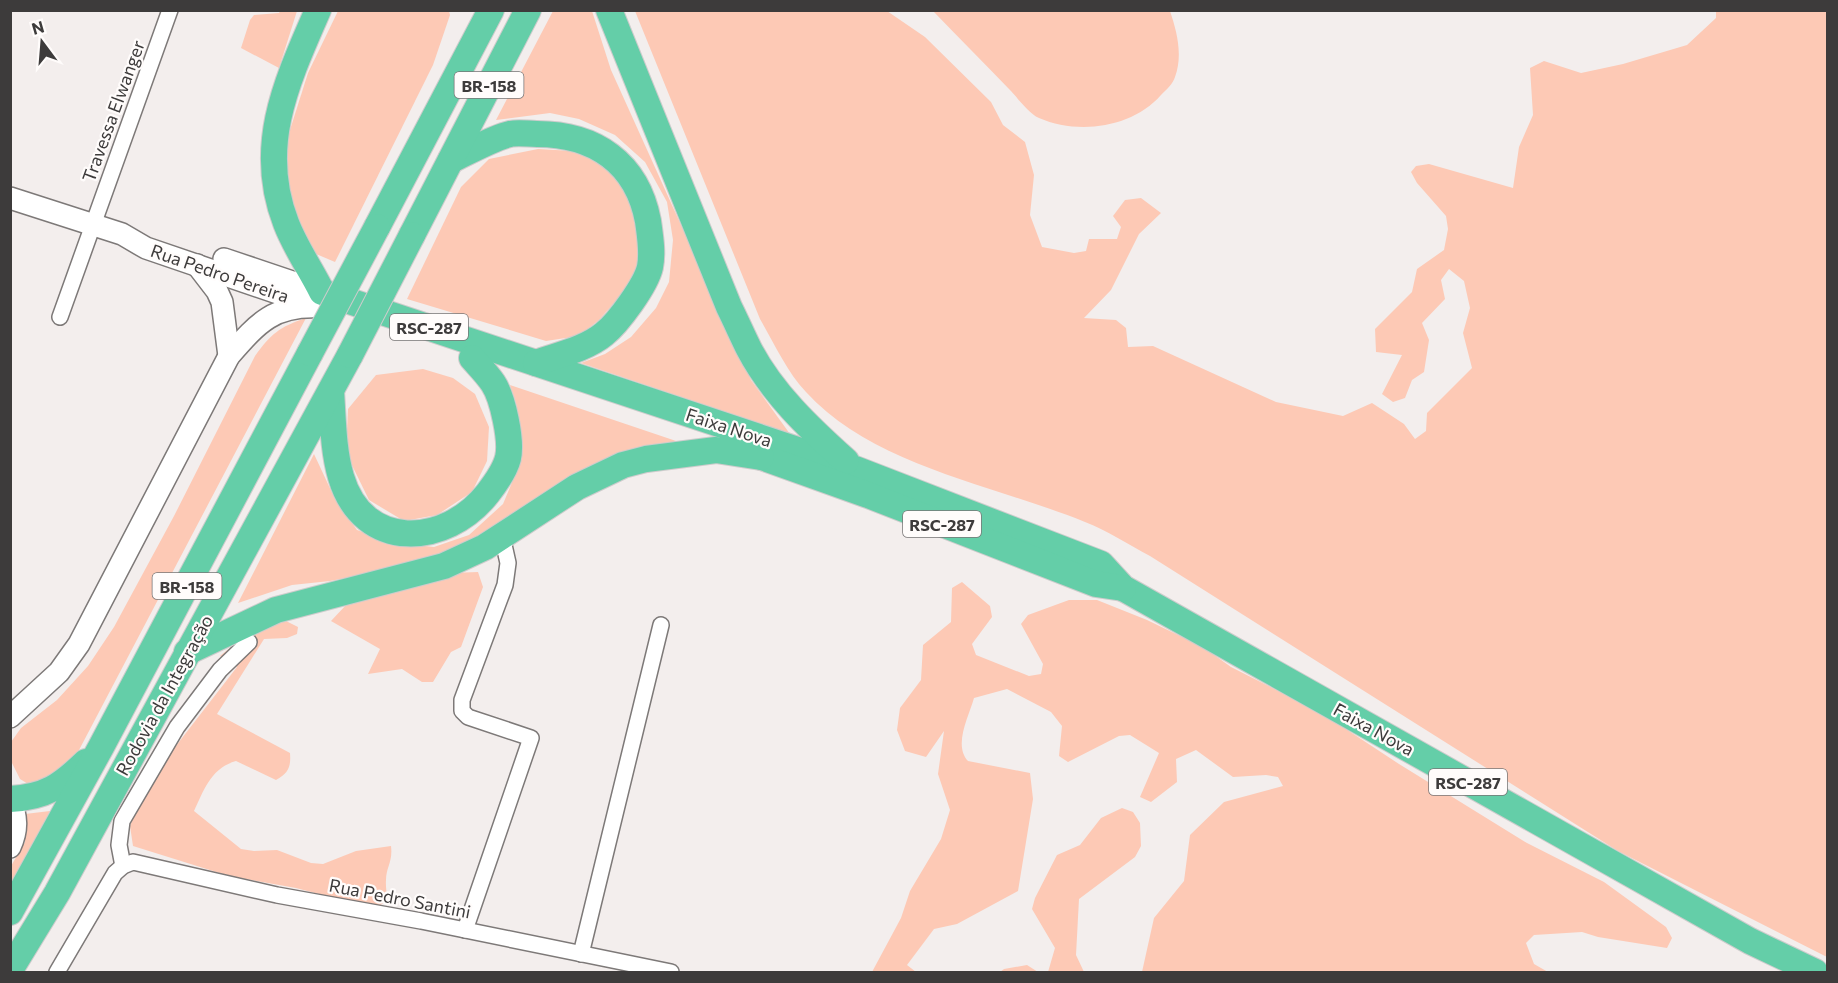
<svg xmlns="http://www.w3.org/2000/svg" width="1838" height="983" font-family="Commissioner,sans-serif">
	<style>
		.green { fill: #fdc9b5 }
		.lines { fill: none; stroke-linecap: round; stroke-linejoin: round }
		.minor-casing { stroke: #7d7978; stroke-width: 18 }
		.secondary-casing { stroke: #7d7978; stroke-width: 24 }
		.trunk-casing { stroke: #cdcccc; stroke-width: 28 }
		.minor { stroke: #fff; stroke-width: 15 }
		.secondary { stroke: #fff; stroke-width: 21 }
		.trunk { stroke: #64cea8; stroke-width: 26 }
		.trunk-bridge-casing { stroke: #cdcccc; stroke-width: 28; stroke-linecap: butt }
		.trunk-bridge { stroke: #64cea8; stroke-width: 26 }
		.labels { text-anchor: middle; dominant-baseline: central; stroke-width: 4.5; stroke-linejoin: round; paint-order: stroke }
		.shield { fill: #fffcfb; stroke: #777575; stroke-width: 1.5 }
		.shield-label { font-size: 16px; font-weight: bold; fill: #3d3b3b }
		.street-label { font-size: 18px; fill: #3d3b3b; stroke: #fffcfb }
	</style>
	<rect width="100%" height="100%" fill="#f3eeed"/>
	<!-- green -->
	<g class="green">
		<path d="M280,11H297L279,68L241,48L250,20L254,15L279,13Z"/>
		<path d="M338,11H449L450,15L433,65L335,262L309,251L285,184L289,133L308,73Z"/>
		<path d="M553,11H592L611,70L751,380L790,434L581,363L605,354L631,337L656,308L669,282L673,240L667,202L645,162L615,135L579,119L550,113L496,120Z"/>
		<path d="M635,11H887L925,37L991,102L1003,125L1025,142L1034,175L1030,215L1042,247L1074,253L1086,251L1089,239H1117L1121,227L1113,216L1125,200L1141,198L1161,213L1139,234L1111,290L1084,318L1116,320L1126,328L1128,347L1153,346L1276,402L1343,416L1372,403L1404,424L1415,439L1426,431L1427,413L1472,368L1463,333L1470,308L1464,281L1449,269L1441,280L1445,299L1422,323L1429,340L1424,372L1412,380L1405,398L1393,402L1382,394L1402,355L1376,352L1375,329L1412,292L1417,269L1444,250L1448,229L1446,216L1417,183L1411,172L1416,166L1429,164L1513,188L1519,147L1533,115L1530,68L1544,61L1581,73L1623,64L1687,45L1716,18V11H1827V957L1618,851L1150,556C1129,545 1108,531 1085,522C995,485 873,466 806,392C787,372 774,343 760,319Z"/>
		<path d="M933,11H1170C1177,32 1183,55 1175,77C1173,84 1166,90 1161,95C1132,128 1078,135 1039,118C1028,113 1018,98 1009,89C984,63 958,37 933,11Z"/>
		<path d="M538,149L590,152L624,187L646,244L635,279L599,320L579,336L546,341L407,299L461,187L489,159Z"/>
		<path d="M306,318L68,771L38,790L20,779L11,761V742L21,728L57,700L88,666L114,627L174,516L255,356C271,334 279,327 306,318Z"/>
		<path d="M423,369L453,378L475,394L489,427L487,461L472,492L437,515L404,521L369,500L346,453L348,409L376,375Z"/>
		<path d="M510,385L685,444L450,553L401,567L330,581L292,585L238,603L314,454L335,499L357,530L390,542L434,547L469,535L503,504L521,461L520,429L516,403Z"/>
		<path d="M478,572L483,587L461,647L451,652L433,682H422L402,669L368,674L380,649L331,621L347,604L451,573Z"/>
		<path d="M962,582L990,606L992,617L972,644L976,655L1029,676L1041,674L1043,664L1021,624L1028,615L1069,600H1097L1147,620L1203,647L1231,667L1320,712L1399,764L1527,843L1604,882L1666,927L1672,938L1667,948L1598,937L1582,932L1534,935L1526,943L1534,964L1548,972H1142L1154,918L1184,881L1190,835L1224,802L1283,786L1278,777L1266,775L1233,777L1196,750L1176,759L1177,782L1151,802L1140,797L1159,753L1130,735L1119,736L1068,762L1059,756L1062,726L1051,712L1007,689L974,698C969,716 953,745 968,761L1030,773L1033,799L1018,891L957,924L934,929L907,965L916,972H872L901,918L910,891L941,839L950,810L938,774L944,731L926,757L905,751L897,730L900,708L921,680L923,645L951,622L952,588Z"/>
		<path d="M286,621L298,627L297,634L287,638L264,639L217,714L290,753C291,766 289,773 276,780L236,761C211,768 204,790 194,811L241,849L254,851L277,850L311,863L323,864L356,851L391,846C393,862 386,867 386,880C385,896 392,897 376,909L296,888L229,876L133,846L130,826L135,812L172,751L237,667L220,656L254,628Z"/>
		<path d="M1122,808L1133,812L1140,823L1141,846L1135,857L1079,899L1076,955L1084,972H1048L1055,948L1032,909L1035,898L1057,855L1080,845L1101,818Z"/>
		<path d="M50,811L28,855L11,883V866L25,842V814Z"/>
		<path d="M1027,965L1038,972H1000L1004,969Z"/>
	</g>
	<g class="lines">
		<!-- minor casing -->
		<g class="minor-casing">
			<g id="minor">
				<path d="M60,317L170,10"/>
				<path d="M123,866L119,845L122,821L177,727L220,670L249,642"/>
				<path d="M465,930L531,738L468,717L462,711V700L505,585L508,563L502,536"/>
				<path d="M581,954L661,625"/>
				<path d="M57,972L115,873L123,866L133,862L277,895L421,921L671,972"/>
			</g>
		</g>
		<!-- secondary casing -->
		<g class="secondary-casing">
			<g id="secondary">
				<path d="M10,198L122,234L146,248L310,304"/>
				<path d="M224,259L322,292"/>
				<path d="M197,265L217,291L222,302L229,356"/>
				<path d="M10,717L59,672L79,644L229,356C258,323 273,305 319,307"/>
				<path d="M10,800C17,816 18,830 10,847"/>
			</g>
		</g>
		<!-- trunk casing -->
		<g class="trunk-casing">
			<g id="trunk">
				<path d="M318,10C287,81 256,146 286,223C295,247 310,268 322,292L855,469L1101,564L1123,588L1750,941L1815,972"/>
				<path d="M609,10L729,307C736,321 742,335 749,349C772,393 809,428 846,461"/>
				<path d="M451,160C466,153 495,137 510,134C518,132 528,134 537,134C595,134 637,163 648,221C650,236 653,252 650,267C646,285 618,323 604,334C586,349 558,355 536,363"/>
				<path d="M377,227L491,10"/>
				<path d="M412,235L528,10"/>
				<path d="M331,391C333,419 333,450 341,477C363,552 446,547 488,493C495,484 505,470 508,458C512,441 503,398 493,383C487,374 479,366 472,358"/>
				<path d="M745,451L868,495L1096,584L1123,588"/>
				<path d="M187,652L276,610L444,566L485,547L577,487L623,465L646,459L716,450L761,457"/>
				<path d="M10,799C46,797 61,786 86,762"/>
				<path d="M10,912L101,747L310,353"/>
				<path d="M10,970L57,893L350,355"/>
			</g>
		</g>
		<!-- minor -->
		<use href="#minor" class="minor"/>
		<!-- secondary -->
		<use href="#secondary" class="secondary"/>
		<!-- trunk -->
		<use href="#trunk" class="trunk"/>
		<!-- trunk-bridge casing -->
		<g class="trunk-bridge-casing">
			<g id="trunk-bridge">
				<path d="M310,353L377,227"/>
				<path d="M350,355L412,235"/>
			</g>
		</g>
		<!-- trunk-bridge -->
		<use href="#trunk-bridge" class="trunk-bridge"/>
	</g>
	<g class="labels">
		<!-- shield labels -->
		<g class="shield">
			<rect x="454.5" y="72" width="69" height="26" rx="4.5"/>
			<rect x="390" y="314" width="78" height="26" rx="4.5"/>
			<rect x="903" y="511" width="78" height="26" rx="4.5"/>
			<rect x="152.5" y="573" width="69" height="26" rx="4.5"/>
			<rect x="1429" y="769" width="78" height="26" rx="4.5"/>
		</g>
		<g class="shield-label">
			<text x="489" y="85">BR-158</text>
			<text x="429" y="327">RSC-287</text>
			<text x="942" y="524">RSC-287</text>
			<text x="187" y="586">BR-158</text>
			<text x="1468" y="782">RSC-287</text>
		</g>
		<!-- street labels -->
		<g class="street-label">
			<text transform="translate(113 111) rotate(-70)">Travessa Elwanger</text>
			<text transform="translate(220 273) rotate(19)">Rua Pedro Pereira</text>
			<text transform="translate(729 427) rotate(18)">Faixa Nova</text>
			<text transform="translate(164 695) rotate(-61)">Rodovia da Integração</text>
			<text transform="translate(1374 729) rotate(29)">Faixa Nova</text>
			<text transform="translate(400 898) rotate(11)">Rua Pedro Santini</text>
		</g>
	</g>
	<!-- border -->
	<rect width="1838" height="983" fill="none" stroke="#3d3b3b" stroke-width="24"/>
	<!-- north arrow -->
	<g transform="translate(42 42) rotate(344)" stroke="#fffcfb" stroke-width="4.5" paint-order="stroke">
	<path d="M0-4.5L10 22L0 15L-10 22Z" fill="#3d3b3b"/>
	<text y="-9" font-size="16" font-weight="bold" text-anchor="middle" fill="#3d3b3b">N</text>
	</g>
</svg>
